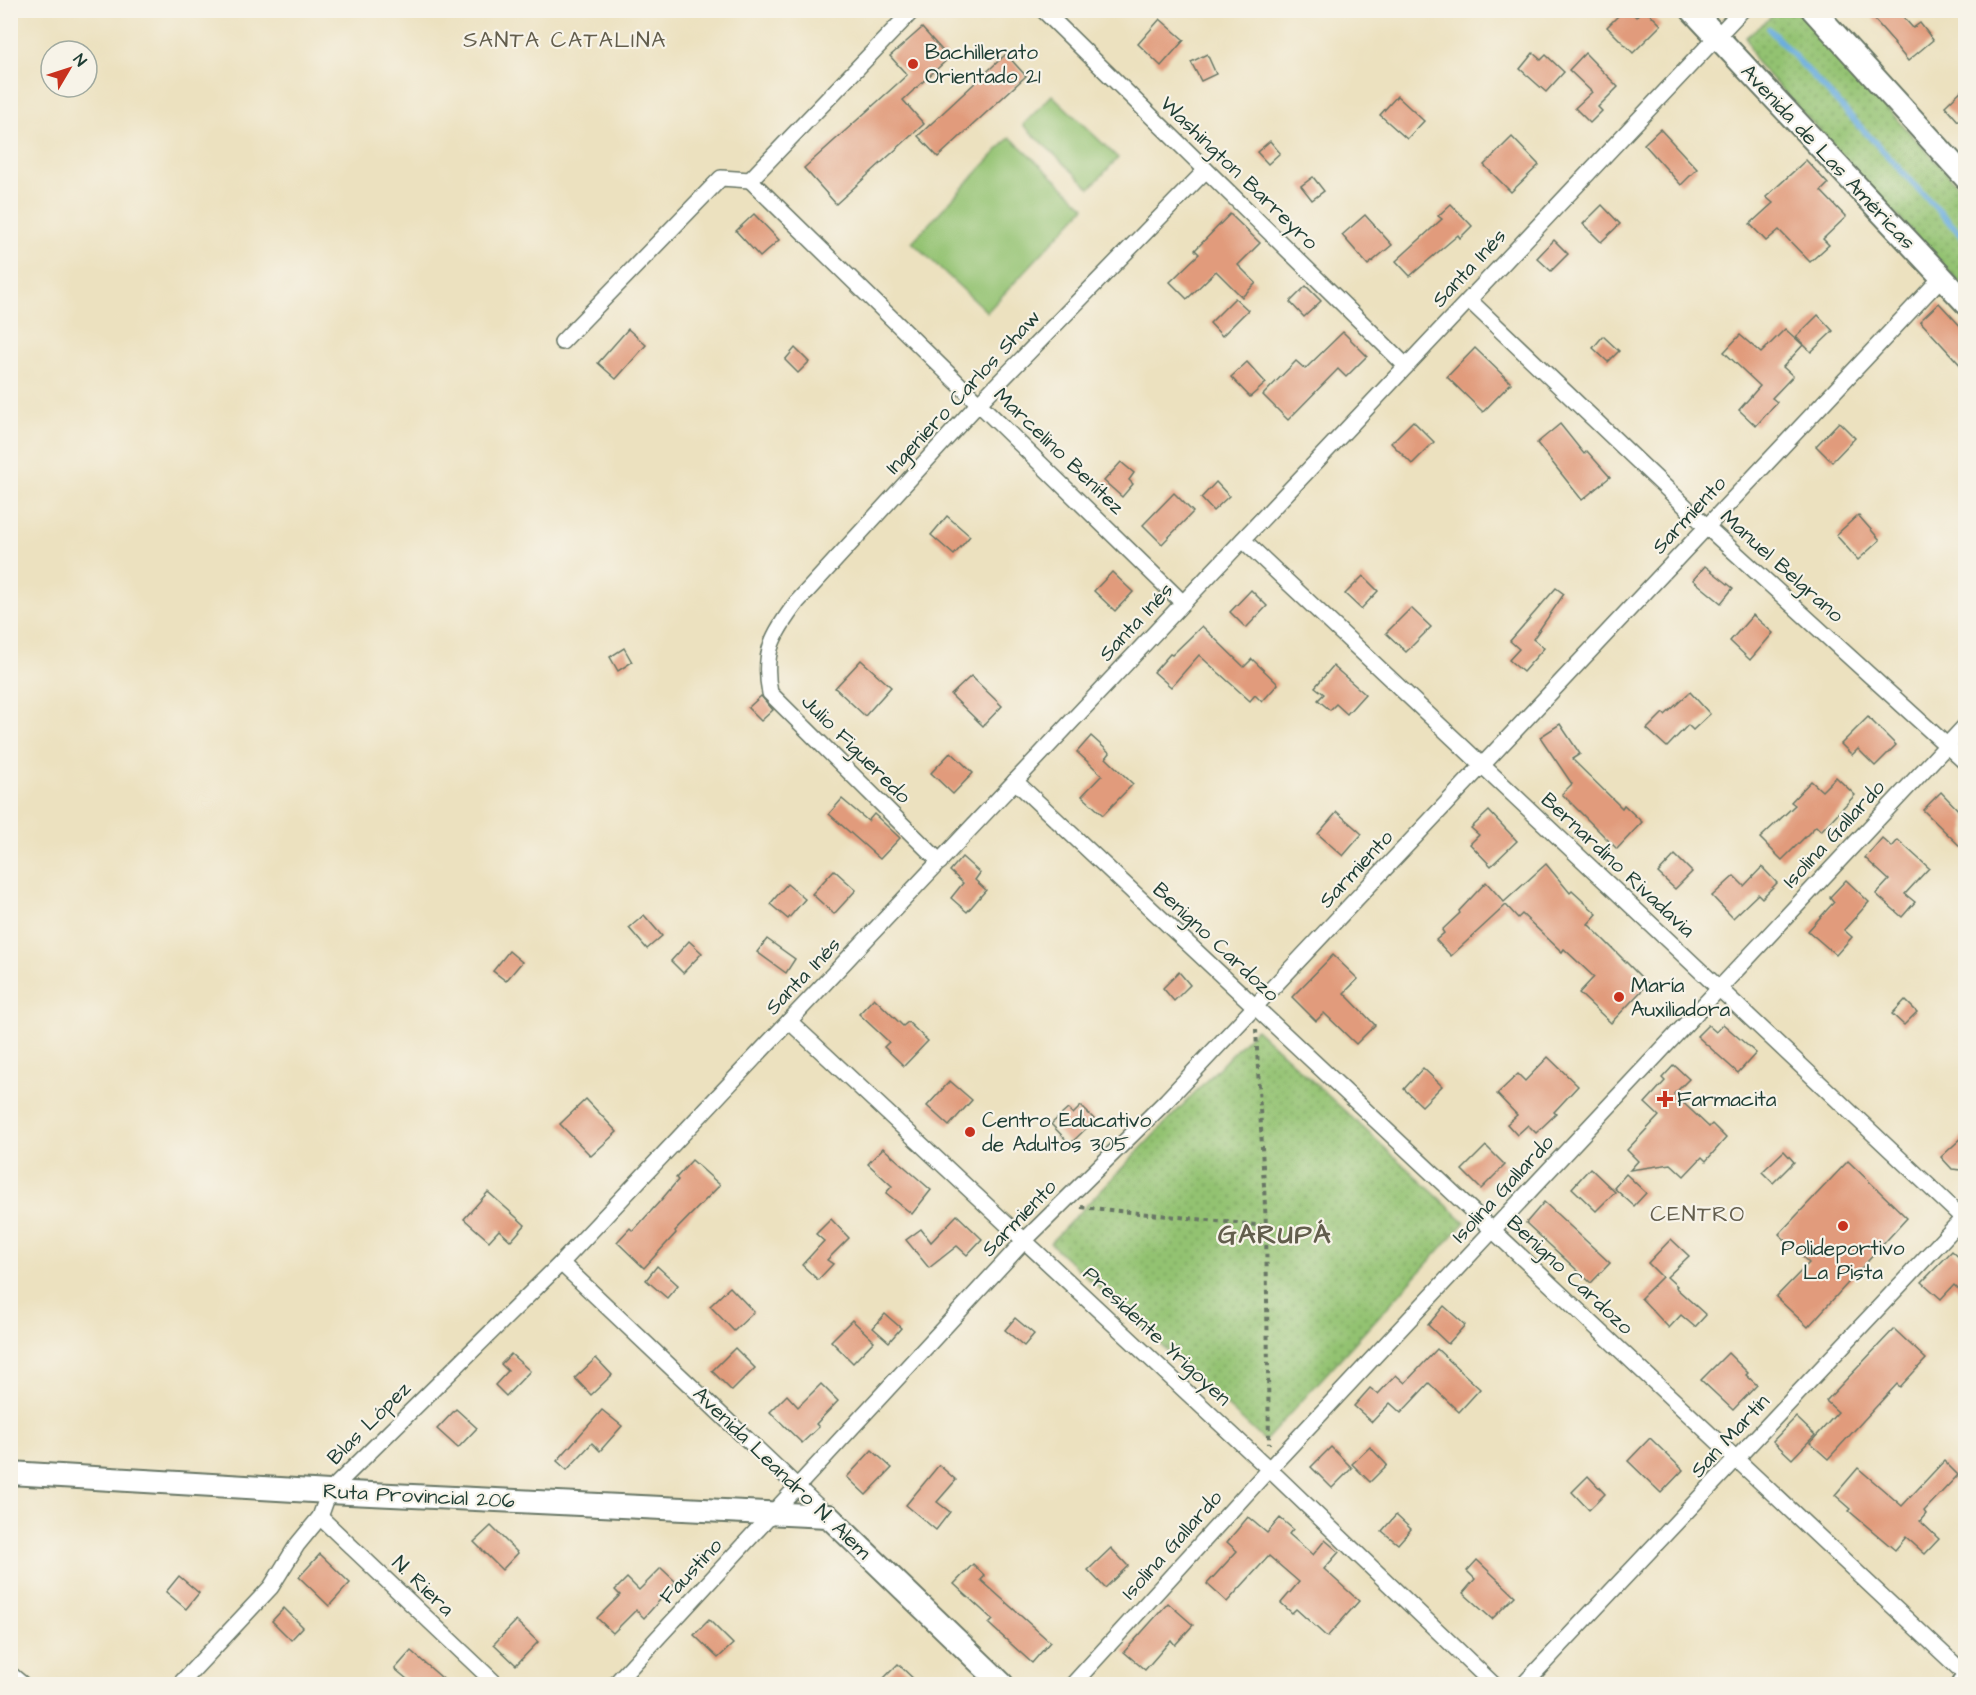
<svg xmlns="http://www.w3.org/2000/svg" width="1976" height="1695" font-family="'Architects Daughter',sans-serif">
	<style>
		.park { fill: url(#park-dots); stroke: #598052; stroke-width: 1.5 }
		.pitch { fill: #93c271; stroke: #598052; stroke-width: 1.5 }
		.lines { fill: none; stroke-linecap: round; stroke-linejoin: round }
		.stream { stroke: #6aaddf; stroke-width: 6 }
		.building { fill: #e19b7b }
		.street-casing { stroke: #677665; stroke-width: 18 }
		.secondary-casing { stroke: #677665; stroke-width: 26 }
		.path { stroke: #677665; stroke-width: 4; stroke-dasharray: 4.5 4.5; stroke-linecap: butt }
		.street { stroke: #fff; stroke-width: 15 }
		.secondary { stroke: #fff; stroke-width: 22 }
		.poi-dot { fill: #c8321e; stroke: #f7f3e8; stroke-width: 2 }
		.labels { text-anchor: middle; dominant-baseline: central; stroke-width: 4.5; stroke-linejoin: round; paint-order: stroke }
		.poi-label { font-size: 21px; fill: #1f3d34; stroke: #f7f3e8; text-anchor: start }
		.street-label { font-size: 21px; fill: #1f3d34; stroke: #f7f3e8 }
		.neighbourhood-label { font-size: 22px; letter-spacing: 1.5px; fill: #635e4d; stroke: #f7f3e8 }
		.district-label { font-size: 27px; font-weight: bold; letter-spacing: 1.5px; fill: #635e4d; stroke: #f7f3e8 }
	</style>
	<defs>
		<pattern id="park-dots" width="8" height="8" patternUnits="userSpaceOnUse" patternTransform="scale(1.5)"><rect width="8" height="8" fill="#93c271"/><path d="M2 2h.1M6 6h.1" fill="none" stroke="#779f5e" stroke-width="1.8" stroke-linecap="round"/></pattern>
	</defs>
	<rect width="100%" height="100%" fill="#f7f3e8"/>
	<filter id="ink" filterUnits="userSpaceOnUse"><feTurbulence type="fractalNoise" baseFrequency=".0167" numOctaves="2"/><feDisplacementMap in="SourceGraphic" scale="12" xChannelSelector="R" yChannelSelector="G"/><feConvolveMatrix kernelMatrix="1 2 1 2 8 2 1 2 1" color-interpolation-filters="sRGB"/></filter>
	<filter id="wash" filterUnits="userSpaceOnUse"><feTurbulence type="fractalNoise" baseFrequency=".008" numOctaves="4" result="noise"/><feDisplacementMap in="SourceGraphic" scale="24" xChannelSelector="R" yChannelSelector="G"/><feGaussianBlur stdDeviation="1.35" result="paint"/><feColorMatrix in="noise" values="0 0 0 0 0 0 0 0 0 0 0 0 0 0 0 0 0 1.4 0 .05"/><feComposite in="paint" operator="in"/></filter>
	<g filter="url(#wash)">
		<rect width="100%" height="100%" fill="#ece1bf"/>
		<!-- park -->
		<g class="park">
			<path d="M1779,11H1798L1965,193V289L1756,62L1746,37Z"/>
			<path d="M1256,1029L1465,1222L1265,1441L1050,1243Z"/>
		</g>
		<!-- pitch -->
		<g class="pitch">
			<path d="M1052,95L1118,158L1090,188L1023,125Z"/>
			<path d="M1010,137L1085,207L987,312L912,242Z"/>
		</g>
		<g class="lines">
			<!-- stream -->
			<path class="stream" d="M1769,29L1966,240"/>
		</g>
		<g id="blocks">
			<!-- building -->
			<g class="building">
				<path d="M1624,10H1629L1636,17L1642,10H1646L1661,25L1633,53L1607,27Z"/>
				<path d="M1866,10H1897L1913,28L1920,23L1933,40L1908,61L1894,44L1895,43Z"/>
				<path d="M1160,19L1184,40L1161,66L1138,44Z"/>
				<path d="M922,28L949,58L903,100L924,124L836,204L804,168L907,75L890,56Z"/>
				<path d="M1533,53L1541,60L1546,55L1564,72L1546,92L1520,69Z"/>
				<path d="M1585,53L1618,87L1598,107L1602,111L1590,123L1575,108L1592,92L1569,70Z"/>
				<path d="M1006,54L1026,76L938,157L918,136Z"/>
				<path d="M1207,54L1216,74L1201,81L1191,62Z"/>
				<path d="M1965,87V114L1958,121L1945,106Z"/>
				<path d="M1397,96L1424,121L1407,139L1380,115Z"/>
				<path d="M1660,129L1697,169L1681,185L1644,144Z"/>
				<path d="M1512,137L1539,165L1511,192L1484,165Z"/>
				<path d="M1270,141L1280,153L1268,164L1257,152Z"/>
				<path d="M1806,160L1828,184L1821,191L1846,217L1823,239L1829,245L1810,262L1779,230L1766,241L1750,224L1773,203L1766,197Z"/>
				<path d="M1313,177L1324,191L1312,200L1301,186Z"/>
				<path d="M1451,204L1472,226L1460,238L1458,235L1410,276L1396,261L1442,219L1438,216Z"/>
				<path d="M1602,205L1620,224L1601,242L1583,224Z"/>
				<path d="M754,214L779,240L760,257L736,231Z"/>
				<path d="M1230,214L1260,243L1238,265L1256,283L1242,297L1216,271L1187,299L1170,282L1199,254L1195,250Z"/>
				<path d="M1365,215L1392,245L1368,265L1342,235Z"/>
				<path d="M1554,240L1568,254L1551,271L1537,258Z"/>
				<path d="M1306,286L1321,301L1304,317L1290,302Z"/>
				<path d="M1235,298L1248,310L1222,336L1210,323Z"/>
				<path d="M1939,303L1965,331V370L1920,321Z"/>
				<path d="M1818,315L1833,331L1811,352L1796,337Z"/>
				<path d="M628,329L646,345L616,379L598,363Z"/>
				<path d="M1785,329L1803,345L1783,367L1793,376L1772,398L1777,402L1756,426L1739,410L1760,386L1724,352L1740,335L1761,353Z"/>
				<path d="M1343,332L1367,356L1346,377L1338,369L1288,420L1263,395L1296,361L1305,369Z"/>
				<path d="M1603,336L1619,351L1608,362L1593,348Z"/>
				<path d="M795,348L809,362L798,373L785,360Z"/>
				<path d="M1475,348L1511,383L1483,412L1447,377Z"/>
				<path d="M1247,362L1266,383L1250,397L1231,377Z"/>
				<path d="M1413,421L1434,442L1412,464L1391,443Z"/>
				<path d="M1839,422L1855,438L1832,462L1816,446Z"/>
				<path d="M1560,424L1584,454L1587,451L1610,477L1582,500L1537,443Z"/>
				<path d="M1121,462L1134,473L1129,480L1133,484L1122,497L1104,481Z"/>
				<path d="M1216,482L1229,496L1213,511L1201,498Z"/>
				<path d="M1174,493L1193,512L1162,544L1143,525Z"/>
				<path d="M1858,515L1880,540L1858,560L1836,535Z"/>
				<path d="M947,516L970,536L954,555L931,535Z"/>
				<path d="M1705,566L1733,588L1721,603L1693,580Z"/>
				<path d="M1112,572L1133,592L1115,611L1094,591Z"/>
				<path d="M1363,576L1378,591L1361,609L1345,594Z"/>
				<path d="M1556,588L1564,594L1533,639L1544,648L1523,672L1509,660L1519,649L1510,641Z"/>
				<path d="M1251,590L1267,606L1246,628L1230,612Z"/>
				<path d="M1411,608L1431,627L1406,652L1386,633Z"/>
				<path d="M1753,615L1773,633L1750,660L1730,641Z"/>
				<path d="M1202,626L1244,667L1252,659L1278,684L1262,702L1255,695L1250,701L1199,655L1171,687L1154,672L1170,654L1172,655Z"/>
				<path d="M624,648L632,662L618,671L610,657Z"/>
				<path d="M861,660L891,687L865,716L835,688Z"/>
				<path d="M1333,666L1365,694L1347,714L1336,704L1330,710L1318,700L1324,694L1315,687Z"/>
				<path d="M971,676L1002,706L983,726L951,695Z"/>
				<path d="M1690,692L1710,714L1693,730L1688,725L1667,747L1647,729L1663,713L1665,715Z"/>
				<path d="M761,696L773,710L761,721L748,708Z"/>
				<path d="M1868,717L1896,745L1875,766L1858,749L1852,755L1841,744Z"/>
				<path d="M1560,724L1580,754L1572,759L1622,808L1624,805L1642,822L1617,849L1562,794L1572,784L1540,737Z"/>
				<path d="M1091,736L1110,753L1106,758L1133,784L1103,815L1082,796L1102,775L1077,752Z"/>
				<path d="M951,752L973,773L953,794L931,773Z"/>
				<path d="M1836,777L1855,795L1821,831L1816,826L1782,860L1760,838L1795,805L1791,802L1811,781L1822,791Z"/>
				<path d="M1941,792L1965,817V851L1923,810Z"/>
				<path d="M842,799L868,821L874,814L900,838L880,859L829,814Z"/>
				<path d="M1489,811L1517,841L1491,866L1470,844L1479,835L1471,828Z"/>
				<path d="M1337,812L1362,834L1343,856L1318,834Z"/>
				<path d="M1882,838L1892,847L1898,840L1929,868L1905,894L1915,902L1902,917L1876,894L1889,880L1865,858Z"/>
				<path d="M1675,855L1692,872L1675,889L1658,873Z"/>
				<path d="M962,857L980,873L975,880L986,890L967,912L951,898L963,883L950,871Z"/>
				<path d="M1546,864L1570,893L1572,891L1597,914L1588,924L1648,984L1611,1023L1579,993L1594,977L1564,949L1562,952L1522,914L1518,918L1506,905L1451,956L1436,940L1444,933L1442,930L1460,913L1459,911L1486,882L1504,902Z"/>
				<path d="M1762,867L1777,883L1762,898L1758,894L1733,918L1712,896L1734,876L1744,886Z"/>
				<path d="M834,870L856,890L834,914L812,894Z"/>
				<path d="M1846,880L1869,902L1844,930L1852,937L1836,955L1808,931L1834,902L1830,897Z"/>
				<path d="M787,884L805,899L788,919L770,904Z"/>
				<path d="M644,915L662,936L647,949L629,928Z"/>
				<path d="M767,939L795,959L786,973L757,952Z"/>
				<path d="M689,941L702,953L683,973L671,961Z"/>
				<path d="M509,951L522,962L506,981L493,971Z"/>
				<path d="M1333,955L1358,979L1344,993L1375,1025L1356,1044L1324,1013L1316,1021L1292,997Z"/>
				<path d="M1179,972L1190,985L1174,1001L1163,988Z"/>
				<path d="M874,998L903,1026L908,1022L928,1041L904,1066L884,1047L889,1042L859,1014Z"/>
				<path d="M1905,1000L1917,1012L1904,1025L1892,1014Z"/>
				<path d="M1723,1024L1756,1053L1738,1073L1697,1036L1708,1025L1716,1032Z"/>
				<path d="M1548,1057L1578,1086L1554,1112L1556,1114L1536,1133L1528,1125L1517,1135L1507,1124L1517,1115L1497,1094L1518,1074L1525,1081Z"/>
				<path d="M1674,1065L1689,1079L1674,1094L1709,1127L1712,1124L1726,1138L1706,1161L1702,1157L1684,1176L1671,1164L1630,1170L1638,1161L1627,1150L1659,1116L1645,1103L1665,1081L1662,1078Z"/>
				<path d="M1423,1068L1442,1086L1422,1106L1404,1089Z"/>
				<path d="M950,1081L972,1100L949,1126L927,1106Z"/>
				<path d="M586,1099L617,1132L591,1156L560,1124Z"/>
				<path d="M1081,1106L1095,1120L1070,1144L1051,1124L1068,1109L1073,1114Z"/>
				<path d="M1965,1135V1165L1961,1170L1952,1169L1941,1157Z"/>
				<path d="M1486,1146L1505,1165L1481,1189L1462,1170Z"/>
				<path d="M883,1148L931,1190L912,1214L886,1193L892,1186L868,1164Z"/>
				<path d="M1784,1151L1794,1162L1773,1183L1762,1172Z"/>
				<path d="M692,1160L720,1185L675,1231L676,1233L644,1268L617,1242L630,1228L633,1231L662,1199L678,1180L676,1178Z"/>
				<path d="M1848,1161L1907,1218L1808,1327L1776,1297L1809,1263L1779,1234Z"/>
				<path d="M1590,1168L1615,1192L1596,1211L1572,1188Z"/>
				<path d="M1626,1174L1646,1193L1634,1206L1614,1188Z"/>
				<path d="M488,1192L525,1225L511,1241L499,1230L489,1241L464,1219Z"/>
				<path d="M1544,1202L1610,1263L1591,1283L1526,1223Z"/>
				<path d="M957,1215L982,1239L967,1255L957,1246L929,1268L906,1240L921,1229L931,1242Z"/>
				<path d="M831,1219L849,1238L827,1260L833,1264L818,1280L802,1265L824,1241L816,1234Z"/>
				<path d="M1671,1239L1689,1256L1667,1277L1677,1286L1676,1288L1706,1315L1695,1327L1681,1315L1669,1328L1641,1298L1662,1277L1648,1263Z"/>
				<path d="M1952,1251L1965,1263V1296L1954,1285L1941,1299L1922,1282Z"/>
				<path d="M657,1266L678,1285L667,1298L646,1280Z"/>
				<path d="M730,1287L754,1312L734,1331L710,1306Z"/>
				<path d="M1444,1306L1465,1325L1448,1344L1428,1325Z"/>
				<path d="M885,1314L901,1328L889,1342L873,1328Z"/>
				<path d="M1015,1318L1034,1334L1024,1346L1005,1330Z"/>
				<path d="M852,1320L874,1341L853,1363L831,1341Z"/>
				<path d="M1894,1329L1926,1359L1900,1387L1897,1384L1828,1459L1810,1443L1838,1412L1826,1401Z"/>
				<path d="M735,1348L755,1368L732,1391L712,1371Z"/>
				<path d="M1437,1349L1480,1389L1459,1412L1429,1383L1401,1413L1390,1403L1372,1422L1354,1406L1370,1388L1378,1394L1396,1375L1405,1383Z"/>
				<path d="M1728,1353L1748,1373L1746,1375L1757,1385L1733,1410L1701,1380Z"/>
				<path d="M511,1354L530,1371L506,1396L495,1385L508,1371L501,1364Z"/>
				<path d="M596,1358L612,1375L591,1395L575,1378Z"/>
				<path d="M821,1384L838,1401L816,1424L819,1427L802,1443L770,1412L787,1395L798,1407Z"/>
				<path d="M456,1409L477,1428L458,1448L437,1429Z"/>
				<path d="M602,1410L622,1426L600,1451L592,1443L567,1470L557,1461Z"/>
				<path d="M1796,1417L1815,1435L1792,1459L1773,1441Z"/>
				<path d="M1650,1438L1683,1470L1661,1493L1628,1461Z"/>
				<path d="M1331,1447L1352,1468L1332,1488L1311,1467Z"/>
				<path d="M1370,1447L1387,1465L1370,1482L1352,1464Z"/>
				<path d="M872,1450L892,1468L866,1495L847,1477Z"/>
				<path d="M1944,1461L1958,1475L1924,1511L1926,1514L1920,1521L1939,1539L1925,1554L1906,1537L1895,1550L1849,1511L1851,1509L1835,1495L1858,1468L1902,1506Z"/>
				<path d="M939,1465L956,1480L937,1502L950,1512L936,1530L906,1505Z"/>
				<path d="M1588,1476L1605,1494L1589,1510L1572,1492Z"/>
				<path d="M1396,1515L1411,1529L1398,1544L1382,1531Z"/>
				<path d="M1248,1517L1267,1533L1280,1518L1293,1529L1289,1534L1313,1555L1325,1540L1339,1552L1324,1569L1359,1601L1327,1637L1296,1609L1292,1613L1281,1603L1299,1582L1269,1556L1227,1602L1207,1584L1237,1551L1227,1542Z"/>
				<path d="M491,1526L518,1553L502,1570L474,1542Z"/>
				<path d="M1111,1548L1128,1566L1105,1588L1088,1570Z"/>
				<path d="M320,1554L350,1583L329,1606L299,1577Z"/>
				<path d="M1477,1560L1515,1596L1492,1619L1463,1593L1475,1579L1467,1571Z"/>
				<path d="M973,1564L985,1576L981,1580L1050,1642L1032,1663L989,1624L993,1620L954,1584Z"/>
				<path d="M661,1568L676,1582L644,1618L636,1610L613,1633L597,1618L620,1595L615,1590L627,1578L639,1590Z"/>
				<path d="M179,1576L199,1593L186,1609L166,1592Z"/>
				<path d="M1168,1603L1193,1625L1175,1645L1171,1640L1145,1670L1124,1652Z"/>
				<path d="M284,1608L303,1627L291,1640L272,1621Z"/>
				<path d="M709,1620L733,1644L718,1658L694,1635Z"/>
				<path d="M516,1621L538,1642L516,1665L494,1644Z"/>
				<path d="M411,1651L449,1684H413L395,1669Z"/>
				<path d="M898,1664L919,1684H878Z"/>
			</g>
		</g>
	</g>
	<g filter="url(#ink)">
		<use href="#blocks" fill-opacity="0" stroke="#677665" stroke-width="1.5"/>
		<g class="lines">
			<!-- street casing -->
			<g class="street-casing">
				<g id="street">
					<path d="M1043,10L1406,366"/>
					<path d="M750,180L1183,603"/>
					<path d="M750,180L913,10"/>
					<path d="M1469,300L1707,527L1966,763"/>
					<path d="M562,342L721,178L750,180"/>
					<path d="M1243,540L1966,1221"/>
					<path d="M1015,781L1966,1675"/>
					<path d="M940,862L770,693C762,652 773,634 797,602L979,403L1206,170"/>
					<path d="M789,1021L1269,1469L1493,1684"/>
					<path d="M561,1263L828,1516"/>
					<path d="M320,1517L496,1684"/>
					<path d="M10,1674L22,1684"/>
					<path d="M180,1684L271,1587L297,1545L320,1517L329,1492L561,1263L1742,10"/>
					<path d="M615,1684L1024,1241L1167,1100L1942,277"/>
					<path d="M1073,1684L1269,1469L1966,725"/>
					<path d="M1524,1684L1966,1215"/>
				</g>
			</g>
			<!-- secondary casing -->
			<g class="secondary-casing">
				<g id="secondary">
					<path d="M1692,10L1966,303"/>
					<path d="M1813,10L1966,178"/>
					<path d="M10,1473L329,1492L828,1516L1002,1684"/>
					<path d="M1963,1684L1966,1682"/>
				</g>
			</g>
			<!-- path -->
			<g class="path">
				<path d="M1256,1029L1266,1226L1269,1444"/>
				<path d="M1081,1207L1266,1226"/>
			</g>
			<!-- street -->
			<use href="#street" class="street"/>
			<!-- secondary -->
			<use href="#secondary" class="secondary"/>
		</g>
	</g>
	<!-- markers -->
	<g class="poi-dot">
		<circle cx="913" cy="64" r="6"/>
		<circle cx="1619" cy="997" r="6"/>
		<path d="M1662 1090h6v6h6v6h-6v6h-6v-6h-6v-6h6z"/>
		<circle cx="970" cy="1132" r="6"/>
		<circle cx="1843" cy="1226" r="6"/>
	</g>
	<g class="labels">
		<!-- poi labels -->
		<g class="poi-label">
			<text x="925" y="52">Bachillerato<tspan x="925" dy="24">Orientado 21</tspan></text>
			<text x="1631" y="985">María<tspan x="1631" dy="24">Auxiliadora</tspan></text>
			<text x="1677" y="1099">Farmacita</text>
			<text x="982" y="1120">Centro Educativo<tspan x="982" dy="24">de Adultos 305</tspan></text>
			<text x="1843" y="1248" text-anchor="middle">Polideportivo<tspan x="1843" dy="24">La Pista</tspan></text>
		</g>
		<!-- street labels -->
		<g class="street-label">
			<text transform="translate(1828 157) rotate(47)">Avenida de Las Américas</text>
			<text transform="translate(1239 173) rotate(44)">Washington Barreyro</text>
			<text transform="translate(1469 268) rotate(-47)">Santa Inés</text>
			<text transform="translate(963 392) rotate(-47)">Ingeniero Carlos Shaw</text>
			<text transform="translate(1059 451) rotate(44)">Marcelino Benítez</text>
			<text transform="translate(1689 515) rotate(-47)">Sarmiento</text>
			<text transform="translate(1782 566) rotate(42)">Manuel Belgrano</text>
			<text transform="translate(1136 622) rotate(-47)">Santa Inés</text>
			<text transform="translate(856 749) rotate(45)">Julio Figueredo</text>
			<text transform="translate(1834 834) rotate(-47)">Isolina Gallardo</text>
			<text transform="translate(1618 865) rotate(43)">Bernardino Rivadavia</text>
			<text transform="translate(1356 869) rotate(-47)">Sarmiento</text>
			<text transform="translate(1216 942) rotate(43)">Benigno Cardozo</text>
			<text transform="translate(803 976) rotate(-46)">Santa Inés</text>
			<text transform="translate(1503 1189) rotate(-47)">Isolina Gallardo</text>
			<text transform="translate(1019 1218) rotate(-46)">Sarmiento</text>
			<text transform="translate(1570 1275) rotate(43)">Benigno Cardozo</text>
			<text transform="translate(1157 1336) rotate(43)">Presidente Yrigoyen</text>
			<text transform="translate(369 1423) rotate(-45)">Blas López</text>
			<text transform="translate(1730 1436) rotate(-47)">San Martín</text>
			<text transform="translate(782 1473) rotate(44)">Avenida Leandro N. Alem</text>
			<text transform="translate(419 1496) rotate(3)">Ruta Provincial 206</text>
			<text transform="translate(1172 1545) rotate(-48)">Isolina Gallardo</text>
			<text transform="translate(691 1571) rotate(-47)">Faustino</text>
			<text transform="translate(423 1586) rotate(44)">N. Riera</text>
		</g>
		<!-- neighbourhood labels -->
		<g class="neighbourhood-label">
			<text x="565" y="40">SANTA CATALINA</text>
			<text x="1698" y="1214">CENTRO</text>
		</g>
		<!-- district labels -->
		<g class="district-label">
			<text x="1275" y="1235">GARUPÁ</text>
		</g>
	</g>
	<!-- margin -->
	<rect width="1976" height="1695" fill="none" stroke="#f7f3e8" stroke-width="36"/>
	<!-- north arrow -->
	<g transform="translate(69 69) rotate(51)"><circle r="28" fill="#f7f3e8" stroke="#a1aaa0" stroke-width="1.5"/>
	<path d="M0-4.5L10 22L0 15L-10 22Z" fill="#c8321e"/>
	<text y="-9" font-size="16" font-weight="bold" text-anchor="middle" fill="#1f3d34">N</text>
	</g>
</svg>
